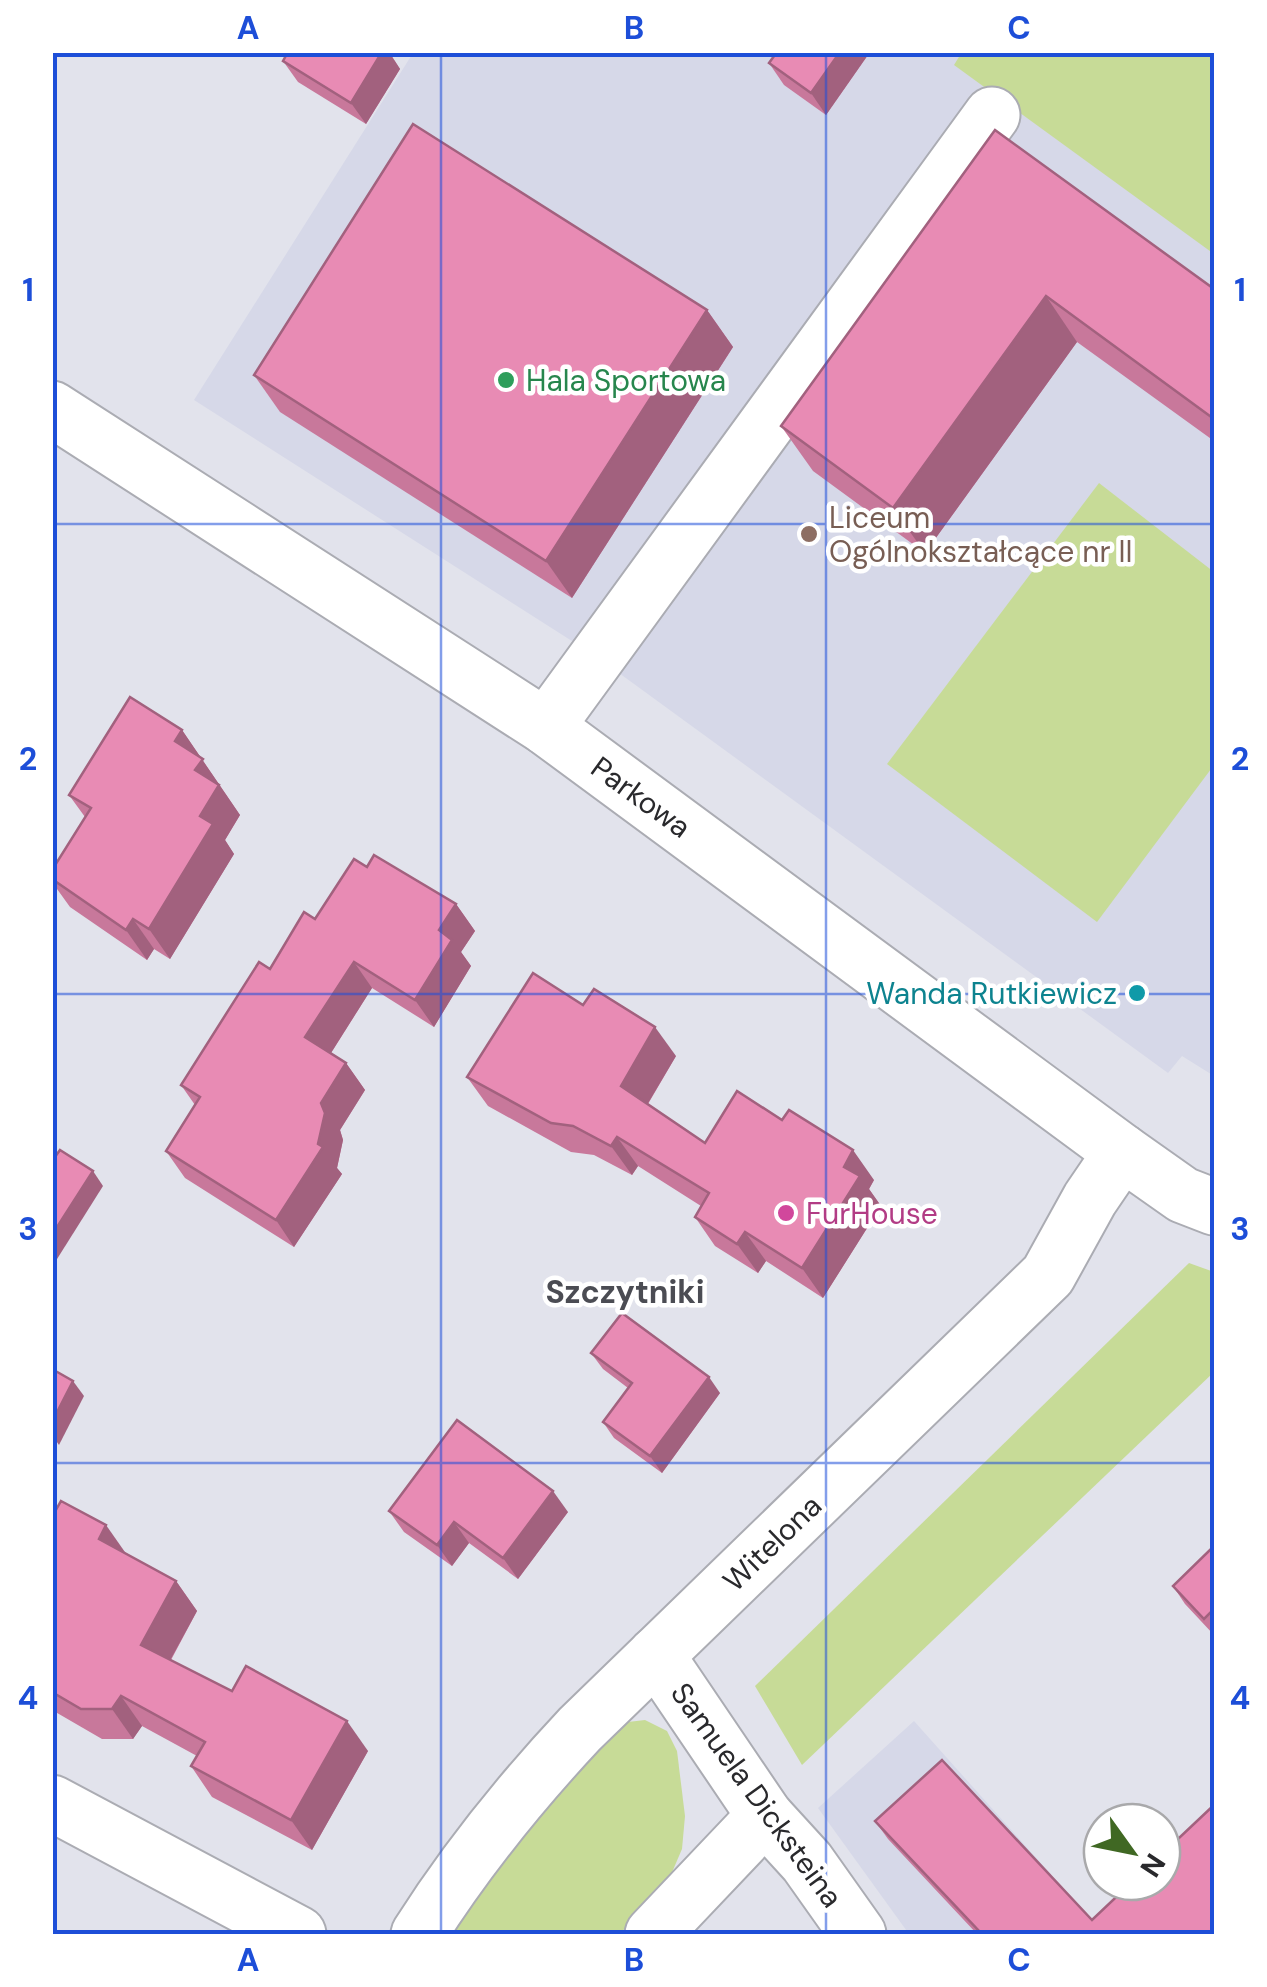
<svg xmlns="http://www.w3.org/2000/svg" width="1267" height="1987" font-family="'DM Sans',sans-serif">
	<style>
		.built { fill: #d6d8e8 }
		.green { fill: #c7db97 }
		.lines { fill: none; stroke-linecap: round; stroke-linejoin: round }
		.minor-casing { stroke: #abacb3; stroke-width: 59 }
		.minor { stroke: #fff; stroke-width: 55 }
		.wall { fill: #c8789b }
		.shaded-wall { fill: #a2617e }
		.building { fill: #e88bb4; stroke: #a2617e; stroke-width: 2.5 }
		.grid { fill: none; stroke: #1d4ed8; stroke-width: 2.5; stroke-opacity: 0.55 }
		.leisure-dot { fill: #2e9e5b; stroke: #fff; stroke-width: 4 }
		.education-dot { fill: #8d6e63; stroke: #fff; stroke-width: 4 }
		.culture-dot { fill: #0f9aa8; stroke: #fff; stroke-width: 4 }
		.hotel-dot { fill: #d1479c; stroke: #fff; stroke-width: 4 }
		.labels { text-anchor: middle; dominant-baseline: central; stroke-width: 9; stroke-linejoin: round; paint-order: stroke }
		.leisure-label { font-size: 30px; fill: #27864d; stroke: #fff; text-anchor: start }
		.education-label { font-size: 30px; fill: #785e54; stroke: #fff; text-anchor: start }
		.street-label { font-size: 30px; fill: #29292c; stroke: #fff }
		.culture-label { font-size: 30px; fill: #0d838f; stroke: #fff; text-anchor: end }
		.hotel-label { font-size: 30px; fill: #b23c85; stroke: #fff; text-anchor: start }
		.neighbourhood-label { font-size: 32px; font-weight: bold; fill: #4b4c53; stroke: #fff }
		.neatline { fill: none; stroke: #1d4ed8; stroke-width: 4 }
		.grid-label { font-size: 32px; text-anchor: middle; font-weight: bold; fill: #1d4ed8 }
	</style>
	<rect width="100%" height="100%" fill="#e2e3ec"/>
	<!-- built -->
	<g class="built">
		<path d="M413,53H1214V1076L1182,1056L1168,1073L597,657L194,400Z"/>
		<path d="M914,1721L1104,1934H909L818,1808Z"/>
	</g>
	<!-- green -->
	<g class="green">
		<path d="M962,52L1214,53V254L954,65Z"/>
		<path d="M1099,483L1214,572V765L1097,922L887,764Z"/>
		<path d="M1189,1263L1214,1272V1372L802,1765L755,1686Z"/>
		<path d="M645,1720L667,1731L677,1751L685,1816L682,1849L664,1891L619,1934H449L507,1851L612,1732L628,1722Z"/>
	</g>
	<g class="lines">
		<!-- minor casing -->
		<g class="minor-casing">
			<g id="minor">
				<path d="M52,409L546,727L1122,1152L1183,1195L1214,1207"/>
				<path d="M546,727L992,115"/>
				<path d="M656,1655L765,1816L807,1862L858,1934"/>
				<path d="M52,1803L298,1934"/>
				<path d="M419,1934C466,1860 520,1793 580,1729L1048,1275L1090,1199L1122,1152"/>
				<path d="M653,1934L765,1816"/>
			</g>
		</g>
		<!-- minor -->
		<use href="#minor" class="minor"/>
	</g>
	<!-- wall -->
	<g class="wall">
		<path d="M288,52H389L400,69L366,124L298,82L283,61Z"/>
		<path d="M777,52H870L826,115L784,85L769,63Z"/>
		<path d="M995,130L1214,289V441L1077,342L925,553L813,471L781,426Z"/>
		<path d="M707,310L733,347L572,598L280,412L254,375Z"/>
		<path d="M182,730L240,815L225,840L234,854L170,959L154,949L147,960L70,907L52,882V870L85,817L69,795Z"/>
		<path d="M367,867L456,904L475,931L461,952L471,966L434,1027L372,988L331,1053L346,1063L365,1090L340,1130L343,1140L337,1168L342,1174L294,1247L185,1178L166,1151L195,1105L181,1085L270,969L315,919Z"/>
		<path d="M676,1056L648,1104L705,1143L874,1180L869,1189L881,1206L823,1298L766,1261L758,1273L715,1246L695,1217L701,1206L638,1166L632,1175L594,1155L571,1152L488,1106L467,1077Z"/>
		<path d="M591,1353L720,1393L662,1473L614,1438L603,1422L628,1388L603,1369Z"/>
		<path d="M389,1511L568,1512L518,1579L469,1543L452,1566L404,1532Z"/>
		<path d="M52,1517L176,1581L197,1611L171,1660L232,1691L368,1751L312,1850L212,1797L191,1766L197,1756L142,1726L133,1739H102L52,1710Z"/>
		<path d="M1214,1546V1635L1185,1604L1173,1586Z"/>
		<path d="M875,1821L1092,1920L1214,1934H977L888,1839Z"/>
	</g>
	<!-- shaded-wall -->
	<g class="shaded-wall">
		<path d="M382,52H389L400,69L366,124L351,103Z"/>
		<path d="M840,52H870L826,115L811,93Z"/>
		<path d="M1046,296L1077,342L925,553L893,508Z"/>
		<path d="M707,310L733,347L572,598L546,561Z"/>
		<path d="M182,730L240,815L225,840L234,854L170,959L149,929L200,816L175,741Z"/>
		<path d="M456,904L475,931L461,952L471,966L434,1027L415,1000L439,930Z"/>
		<path d="M133,919L154,949L147,960L126,930Z"/>
		<path d="M354,962L372,988L324,1064L305,1037Z"/>
		<path d="M655,1027L676,1056L641,1115L621,1086Z"/>
		<path d="M346,1063L365,1090L340,1130L343,1140L337,1168L342,1174L294,1247L276,1220L318,1144L321,1103Z"/>
		<path d="M617,1137L638,1166L632,1175L611,1146Z"/>
		<path d="M853,1150L874,1180L869,1189L881,1206L823,1298L802,1268L844,1167Z"/>
		<path d="M93,1171L103,1186L52,1267V1235Z"/>
		<path d="M745,1232L766,1261L758,1273L737,1244Z"/>
		<path d="M52,1273L57,1280L52,1287Z"/>
		<path d="M709,1377L720,1393L662,1473L650,1456Z"/>
		<path d="M73,1381L84,1396L59,1445L52,1435V1422Z"/>
		<path d="M553,1491L568,1512L518,1579L503,1558Z"/>
		<path d="M454,1522L469,1543L452,1566L437,1545Z"/>
		<path d="M106,1525L127,1555L99,1539Z"/>
		<path d="M176,1581L197,1611L162,1675L141,1645Z"/>
		<path d="M121,1696L142,1726L133,1739L112,1709Z"/>
		<path d="M347,1721L368,1751L312,1850L291,1820Z"/>
	</g>
	<!-- building -->
	<g class="building">
		<path d="M288,52H382L351,103L283,61Z"/>
		<path d="M777,52H840L811,93L769,63Z"/>
		<path d="M413,124L707,310L546,561L254,375Z"/>
		<path d="M995,130L1214,289V419L1046,296L893,508L781,426Z"/>
		<path d="M130,697L182,730L175,741L203,759L195,770L219,785L200,816L213,824L149,929L133,919L126,930L52,879V870L91,808L69,795Z"/>
		<path d="M374,855L456,904L439,930L452,940L415,1000L354,962L305,1037L346,1063L321,1103L325,1113L318,1144L323,1147L276,1220L166,1151L200,1097L181,1085L259,962L270,969L304,912L315,919L354,859L367,867Z"/>
		<path d="M533,973L583,1005L594,989L655,1027L621,1086L705,1143L737,1091L782,1120L789,1110L853,1150L844,1167L860,1176L802,1268L745,1232L737,1244L695,1217L709,1193L617,1137L611,1146L573,1126L551,1123L467,1077Z"/>
		<path d="M60,1150L93,1171L52,1235V1161Z"/>
		<path d="M622,1313L709,1377L650,1456L603,1422L632,1383L591,1353Z"/>
		<path d="M52,1369L73,1381L52,1422Z"/>
		<path d="M457,1420L553,1491L503,1558L454,1522L437,1545L389,1511Z"/>
		<path d="M61,1501L106,1525L99,1539L176,1581L141,1645L232,1691L246,1666L347,1721L291,1820L191,1766L205,1742L121,1696L112,1709H81L52,1692V1517Z"/>
		<path d="M1214,1546V1609L1204,1619L1173,1586Z"/>
		<path d="M942,1760L1092,1920L1132,1882H1162V1854L1214,1805V1934H982L875,1821Z"/>
	</g>
	<!-- grid -->
	<path class="grid" d="M441,52V1934M826,52V1934M52,524H1214M52,994H1214M52,1463H1214"/>
	<!-- markers -->
	<circle class="leisure-dot" cx="506" cy="380" r="10"/>
	<circle class="education-dot" cx="809" cy="534" r="10"/>
	<circle class="culture-dot" cx="1137" cy="993" r="10"/>
	<circle class="hotel-dot" cx="786" cy="1213" r="10"/>
	<g class="labels">
		<!-- leisure labels -->
		<g class="leisure-label">
			<text x="526" y="380">Hala Sportowa</text>
		</g>
		<!-- education labels -->
		<g class="education-label">
			<text x="829" y="517">Liceum<tspan x="829" dy="34">Ogólnokształcące nr II</tspan></text>
		</g>
		<!-- street labels -->
		<g class="street-label">
			<text transform="translate(641 797) rotate(36)">Parkowa</text>
			<text transform="translate(772 1543) rotate(-44)">Witelona</text>
			<text transform="translate(757 1795) rotate(54)">Samuela Dicksteina</text>
		</g>
		<!-- culture labels -->
		<g class="culture-label">
			<text x="1117" y="993">Wanda Rutkiewicz</text>
		</g>
		<!-- hotel labels -->
		<g class="hotel-label">
			<text x="806" y="1213">FurHouse</text>
		</g>
		<!-- neighbourhood labels -->
		<g class="neighbourhood-label">
			<text x="625" y="1292">Szczytniki</text>
		</g>
	</g>
	<!-- border -->
	<rect width="1267" height="1987" fill="none" stroke="#ffffff" stroke-width="110"/>
	<!-- north arrow -->
	<g transform="translate(1132 1852) rotate(123)"><circle r="48" fill="#ffffff" stroke="#a9a9ab" stroke-width="2.5"/>
	<path d="M0-8L18 38L0 25L-18 38Z" fill="#406823"/>
	<text y="-15" font-size="28" font-weight="bold" text-anchor="middle" fill="#29292c">N</text>
	</g>
	<rect x="55" y="55" width="1157" height="1877" class="neatline"/>
	<g class="grid-label">
		<text x="248" y="39">A</text>
		<text x="634" y="39">B</text>
		<text x="1019" y="39">C</text>
		<text x="28" y="301">1</text>
		<text x="1240" y="301">1</text>
		<text x="28" y="770">2</text>
		<text x="1240" y="770">2</text>
		<text x="28" y="1240">3</text>
		<text x="1240" y="1240">3</text>
		<text x="28" y="1709">4</text>
		<text x="1240" y="1709">4</text>
		<text x="248" y="1971">A</text>
		<text x="634" y="1971">B</text>
		<text x="1019" y="1971">C</text>
	</g>
</svg>
